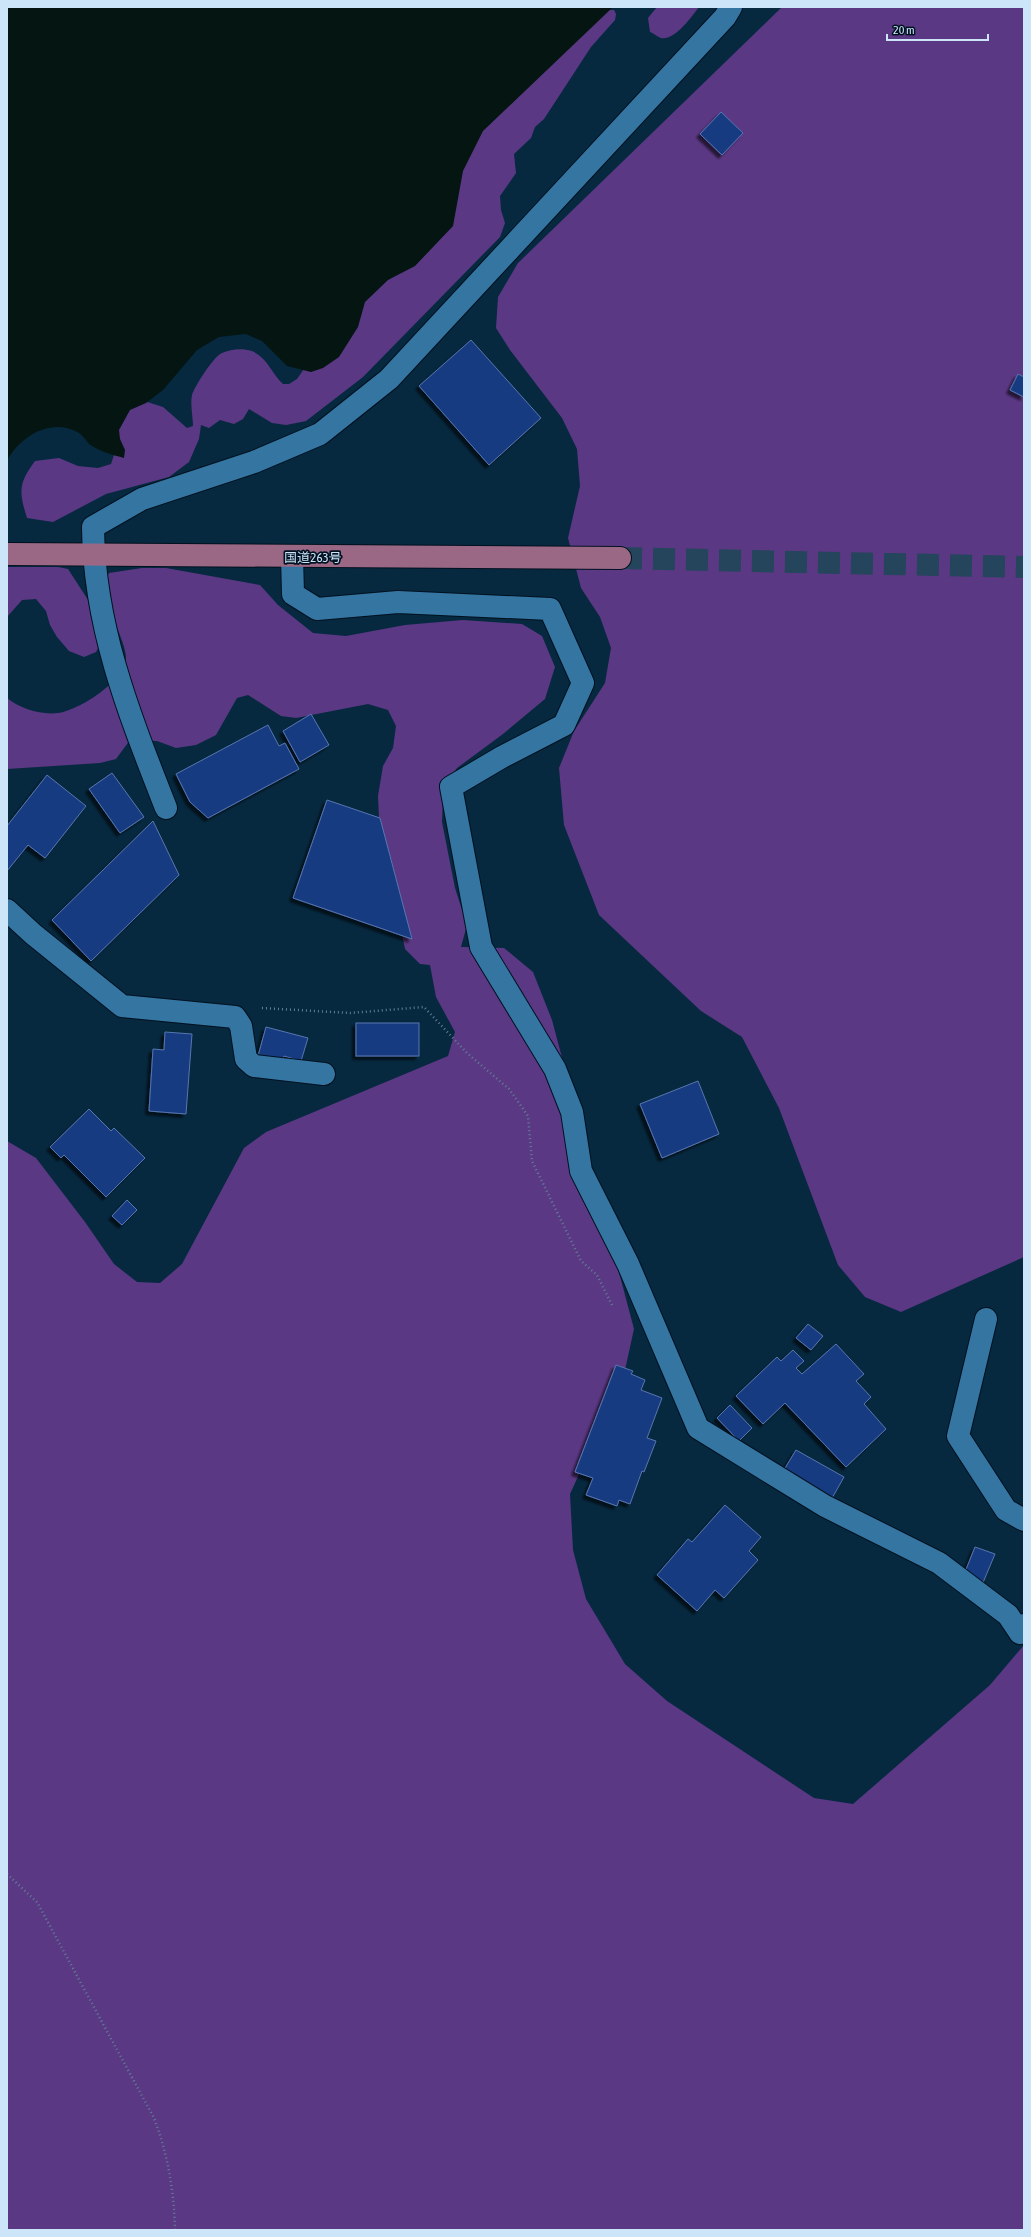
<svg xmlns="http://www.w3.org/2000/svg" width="1031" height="2237" font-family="'Asap Condensed','Noto Sans JP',sans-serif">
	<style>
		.forest { fill: #5b3884 }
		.water { fill: #041512 }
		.building { fill: #183a80; stroke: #5776af; filter: url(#shadow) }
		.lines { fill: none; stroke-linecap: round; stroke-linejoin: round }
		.trunk-tunnel { stroke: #24455c; stroke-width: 22; stroke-dasharray: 22 11; stroke-linecap: butt }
		.minor-casing { stroke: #01111f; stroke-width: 24 }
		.trunk-casing { stroke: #01111f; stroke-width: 24 }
		.path { stroke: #607f94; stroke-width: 2.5; stroke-dasharray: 1 3; stroke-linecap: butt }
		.minor { stroke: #3575a2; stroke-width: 22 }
		.trunk { stroke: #9a6884; stroke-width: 22 }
		.labels { text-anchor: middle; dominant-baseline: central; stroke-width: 3.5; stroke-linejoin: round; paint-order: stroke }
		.street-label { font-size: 13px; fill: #cce5f9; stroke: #012 }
	</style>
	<defs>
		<filter id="shadow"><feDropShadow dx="-3.5" dy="3.5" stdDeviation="1" flood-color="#0009"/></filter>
	</defs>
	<rect width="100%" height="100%" fill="#062940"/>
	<!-- forest -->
	<g class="forest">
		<path d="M657,7H699C692,16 675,41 661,38C658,37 653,33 650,32L648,18Z"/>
		<path d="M782,7H1024V1257L901,1312L865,1297L838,1265L779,1108L742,1037L701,1011L599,915L564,825L559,768L574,731L605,683L611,648L600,617L581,588L568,538L580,486L577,449L562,418L510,350L496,328L498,297L518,263Z"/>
		<path d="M607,10H614L616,14L615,20L591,47L544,119L535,127L531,138L514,154L516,173L500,196L501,210L505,223L500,237L363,377L306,421L286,425L272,423L249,409L243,419L234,424L220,420L209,428L201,425L199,439L189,462L169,477L106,494L53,522L27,518C19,492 18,484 35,461L59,458L78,466L98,468L111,464L116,449L114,418L141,400L163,407L187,428L193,426C193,417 190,404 192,395C195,386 213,357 222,353C231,349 242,348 252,351C267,357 272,374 283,384H289L297,379L455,153Z"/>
		<path d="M7,567H58L68,569L90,603L102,641L96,652L84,657L69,651L57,637L50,625L46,611L36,599L22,600L7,617Z"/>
		<path d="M142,568H166L260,585L278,605L313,633L346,636L405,625L463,620L522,624L542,636L555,667L545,699L503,734L457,768L447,782L443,796L442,822L455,888L467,925L461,947L504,948L533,972L552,1020L634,1329L623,1379L570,1494L573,1550L586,1599L625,1664L667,1701L814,1798L853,1804L990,1685L1024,1645V2230H7V1141L36,1158L85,1222L114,1264L137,1282L160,1283L182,1264L244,1148L266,1132L448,1056L455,1032L436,997L430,965L420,964L405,949L379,818L378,796L383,766L393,748L396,726L388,710L368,704L296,718L281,716L248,695L237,698L216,735L196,745L176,748L157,741L130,740L116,759L100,763L7,769V698C21,709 40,715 58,713C80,710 125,681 126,657C126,644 106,603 100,589L109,573Z"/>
	</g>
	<!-- water -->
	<path class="water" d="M7,7H613L483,131L463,171L453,226L415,266L388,280L365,302L358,327L339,357L323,368L311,372L287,366L262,341L246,334L219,337L197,350L163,390L146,403L130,410L119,430L120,439L125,450L124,458C113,455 102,452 92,446C87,443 84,436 79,433C52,417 20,436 7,461Z"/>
	<!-- building -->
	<g class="building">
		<path d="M721,112L743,133L722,155L700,134Z"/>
		<path d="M471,340L541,418L489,465L419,386Z"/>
		<path d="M1018,374L1024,377V397L1010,390Z"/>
		<path d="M311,714L329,745L300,762L283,731Z"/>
		<path d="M268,725L279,746L285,743L299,769L208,818L190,802L176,774Z"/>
		<path d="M112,773L144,817L120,833L89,789Z"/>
		<path d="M47,775L86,806L45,858L28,845L7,871V826Z"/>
		<path d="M327,800L380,818L412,939L293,898Z"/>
		<path d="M153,821L179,875L91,961L52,920Z"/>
		<rect x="356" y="1023" width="63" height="33"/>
		<path d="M266,1027L308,1038L301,1061L284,1056L282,1062L258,1056Z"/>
		<path d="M165,1032L192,1034L186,1114L149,1111L153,1049L164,1050Z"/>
		<path d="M698,1081L719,1134L662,1158L640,1104Z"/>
		<path d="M89,1109L111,1131L114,1128L145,1158L106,1197L64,1155L61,1158L50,1147Z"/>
		<path d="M127,1200L137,1210L122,1225L112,1216Z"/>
		<path d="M808,1324L823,1336L811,1350L796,1338Z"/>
		<path d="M836,1344L864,1374L856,1381L871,1397L864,1404L886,1429L846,1467L785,1403L763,1424L736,1396L777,1357L781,1361L793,1350L804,1361L796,1368L802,1374Z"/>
		<path d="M616,1365L633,1371L631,1374L645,1380L641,1390L662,1398L647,1438L656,1441L644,1472L642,1471L630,1504L619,1500L617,1506L586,1495L593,1478L575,1472Z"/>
		<path d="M730,1405L752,1428L739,1441L717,1418Z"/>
		<path d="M796,1450L844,1477L827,1507L779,1478Z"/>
		<path d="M725,1505L761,1537L749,1551L758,1560L724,1598L715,1590L697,1611L657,1575L688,1539L692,1542Z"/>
		<path d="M975,1547L995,1554L982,1585L963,1577Z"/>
	</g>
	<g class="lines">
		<!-- trunk-tunnel -->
		<path class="trunk-tunnel" d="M620,558L1024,567"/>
		<!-- minor casing -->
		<g class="minor-casing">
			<g id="minor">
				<path d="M292,556L293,594L317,609L398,602L550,609L583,683L564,725L502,757L451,787L481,947L555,1069L572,1112L581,1171L628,1264L698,1428L825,1506L939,1563L1008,1615L1020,1633L1024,1625"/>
				<path d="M166,808C130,716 94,628 93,527L142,499L254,462L320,434L389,379L725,17L731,7"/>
				<path d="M7,910L33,934L122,1006L235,1017L241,1026L246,1059L254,1066L324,1074"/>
				<path d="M986,1319L958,1436L1006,1510L1024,1520"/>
			</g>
		</g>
		<!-- trunk casing -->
		<g class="trunk-casing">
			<path id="trunk" d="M7,554L620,558"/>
		</g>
		<!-- path -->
		<g class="path">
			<path d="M262,1008L350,1013L424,1007L467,1053L509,1089L528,1116L532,1161L581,1261L597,1275L613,1307"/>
			<path d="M7,1874L37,1902L154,2118C168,2155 174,2191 175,2230"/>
		</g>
		<!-- minor -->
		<use href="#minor" class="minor"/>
		<!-- trunk -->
		<use href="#trunk" class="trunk"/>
	</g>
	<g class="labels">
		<!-- street labels -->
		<g class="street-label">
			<text x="313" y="557">国道263号</text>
		</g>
	</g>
	<!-- border -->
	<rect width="1031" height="2237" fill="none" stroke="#cce5f9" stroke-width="16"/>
	<!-- scale -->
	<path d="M887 34v6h101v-6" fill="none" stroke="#cce5f9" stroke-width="2"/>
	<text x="893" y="34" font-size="12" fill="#cce5f9" stroke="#001122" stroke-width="3" paint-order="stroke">20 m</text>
</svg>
